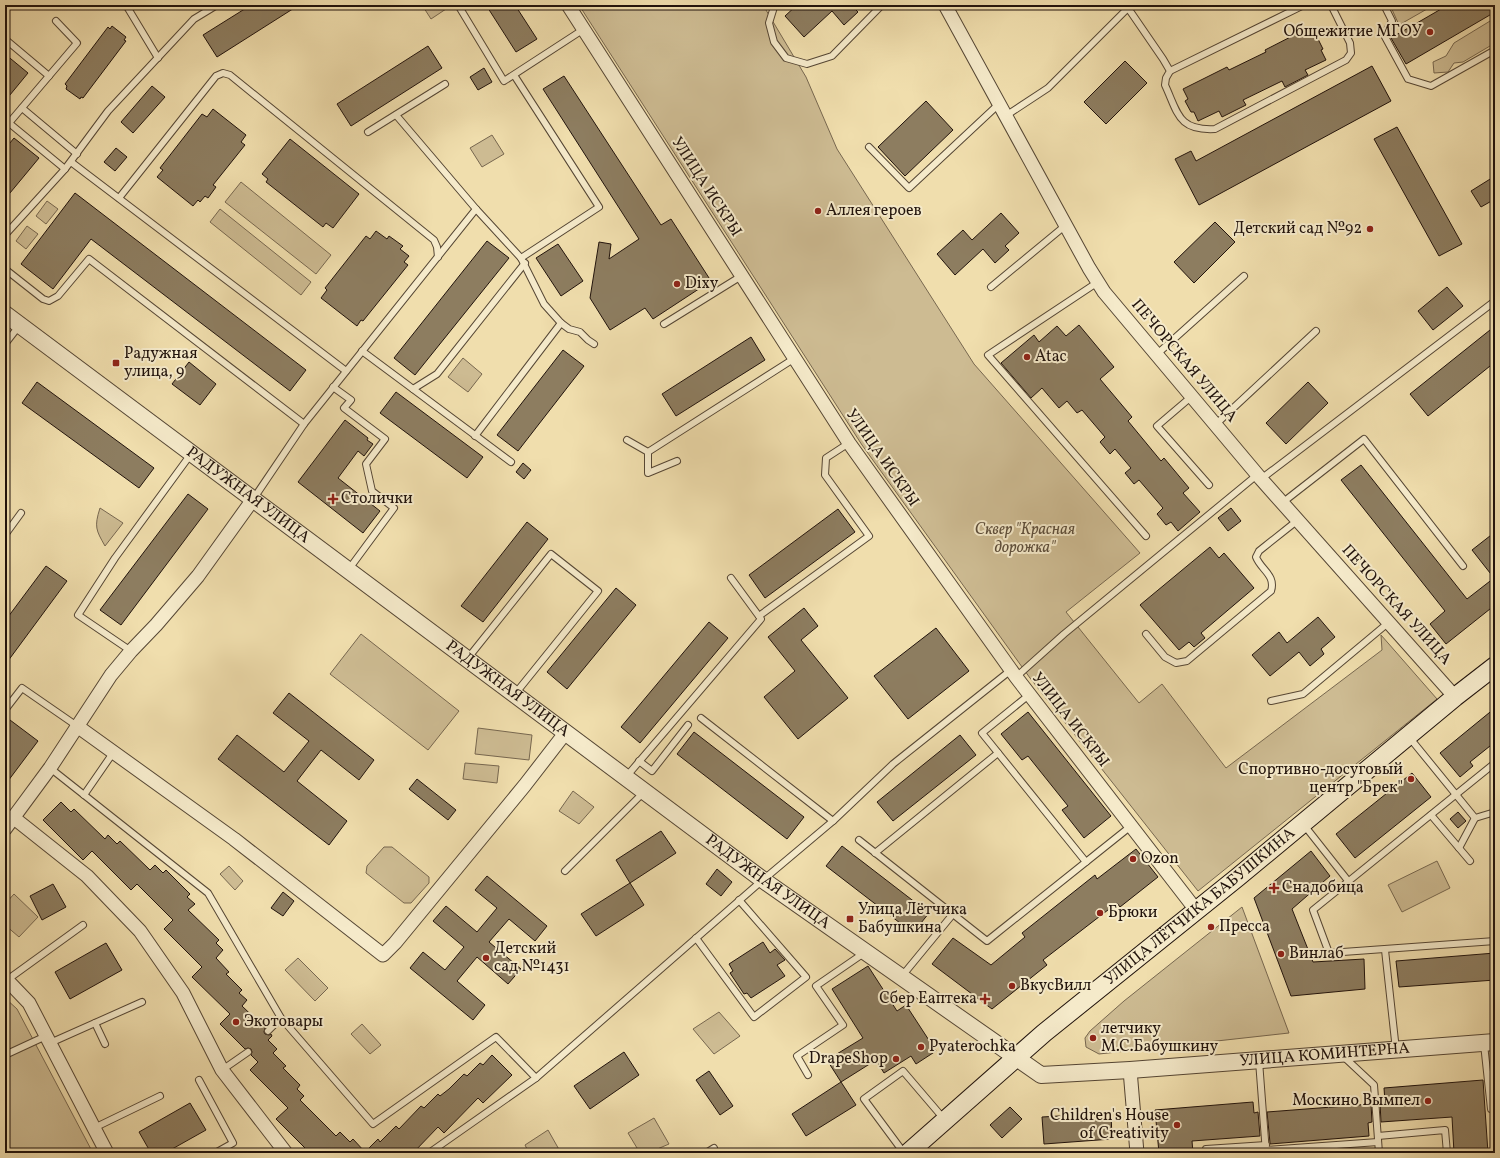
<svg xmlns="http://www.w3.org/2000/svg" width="1500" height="1158" font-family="Vollkorn,serif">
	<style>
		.green { fill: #cdbb92; stroke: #77674f }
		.building { fill: #8d7d60; stroke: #21130c }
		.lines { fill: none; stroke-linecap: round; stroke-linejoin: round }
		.service-casing { stroke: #554634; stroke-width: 8 }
		.minor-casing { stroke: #554634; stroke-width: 15 }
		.tertiary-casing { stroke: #554634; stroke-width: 18 }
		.secondary-casing { stroke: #21130c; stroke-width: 20 }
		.service { stroke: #f5eaca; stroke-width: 6 }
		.minor { stroke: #f5eaca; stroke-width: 13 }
		.tertiary { stroke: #f5eaca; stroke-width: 16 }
		.secondary { stroke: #f5eaca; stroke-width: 18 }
		.poi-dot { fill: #8f2418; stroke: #f5eaca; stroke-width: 1.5 }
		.labels { text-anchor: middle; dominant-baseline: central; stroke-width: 4; stroke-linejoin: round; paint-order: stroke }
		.poi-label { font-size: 16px; fill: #21130c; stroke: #f5eaca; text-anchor: start }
		.street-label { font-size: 16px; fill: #21130c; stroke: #f5eaca }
		.park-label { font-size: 16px; font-style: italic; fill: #5d4e3b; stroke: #f5eaca }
	</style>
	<rect width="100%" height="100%" fill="#f0dead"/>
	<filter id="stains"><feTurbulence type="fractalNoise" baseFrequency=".005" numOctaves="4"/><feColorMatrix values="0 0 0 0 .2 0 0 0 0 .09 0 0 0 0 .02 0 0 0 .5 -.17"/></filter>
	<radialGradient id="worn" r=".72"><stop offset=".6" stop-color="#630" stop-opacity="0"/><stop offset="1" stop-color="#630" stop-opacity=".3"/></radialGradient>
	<!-- green -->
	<g class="green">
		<path d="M422,5H444L446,9L431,19Z"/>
		<path d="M579,5H763L806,77L837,149L974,364L1140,553L1066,612L1139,703L1162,684L1226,768L1382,650L1381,635L1437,699L1198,891L1030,678L862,445Z"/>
		<path d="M1390,5H1434L1399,25Z"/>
		<path d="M1495,18V43L1463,62L1454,63L1448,72L1434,73L1433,62L1446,56L1454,43Z"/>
		<path d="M492,135L504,154L482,167L470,148Z"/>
		<path d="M241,182L331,255L316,274L225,202Z"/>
		<path d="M47,201L58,209L46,224L36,216Z"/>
		<path d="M220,209L311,282L301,295L210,222Z"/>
		<path d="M27,226L38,234L26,249L16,241Z"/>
		<path d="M463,358L482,374L468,392L448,377Z"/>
		<path d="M100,508L123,523L105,546C96,530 94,527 100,508Z"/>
		<path d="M361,634L459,711L428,750L330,674Z"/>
		<path d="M478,728L532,735L529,760L475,754Z"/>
		<path d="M465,763L499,766L497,783L463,779Z"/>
		<path d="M573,791L594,807L579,824L559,811Z"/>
		<path d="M384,847H392L429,877V883L411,903H404L366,873L367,866Z"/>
		<path d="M1437,861L1450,888L1402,912L1388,885Z"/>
		<path d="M229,866L243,881L235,890L220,874Z"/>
		<path d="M14,894L38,917L19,937L5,925V904Z"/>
		<path d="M1242,907L1289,1033L1099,1054L1086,1047L1085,1038L1090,1031L1124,1001Z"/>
		<path d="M298,958L328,988L315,1001L285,970Z"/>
		<path d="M5,998L17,1009L93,1153H5Z"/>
		<path d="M719,1012L740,1036L714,1054L693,1029Z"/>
		<path d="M362,1024L381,1045L370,1054L351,1034Z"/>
		<path d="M654,1118L669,1144L648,1153H640L628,1133Z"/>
		<path d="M548,1130L561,1153H529L525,1145Z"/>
	</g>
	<!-- building -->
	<g class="building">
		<path d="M251,5H299L217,57L203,35Z"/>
		<path d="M486,5H515L537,39L516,52Z"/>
		<path d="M797,5H851L858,12L844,25L832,11L804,37L785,16Z"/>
		<path d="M1448,5H1495V12L1406,64L1391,38Z"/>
		<path d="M112,26L126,37L124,40L126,41L83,98L81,97L80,99L66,89L67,86L65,84L108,27L110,29Z"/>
		<path d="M1310,27L1315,38L1317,37L1323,49L1321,50L1326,60L1305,70L1308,75L1285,87L1282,81L1243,100L1246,105L1222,117L1219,111L1198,121L1194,112H1191L1185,101L1188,99L1183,89L1227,67L1229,70L1266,52L1265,50Z"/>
		<path d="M428,46L442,68L351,126L337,104Z"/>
		<path d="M5,54L28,73L5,101Z"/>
		<path d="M1125,61L1147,83L1106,124L1084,102Z"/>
		<path d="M1372,66L1391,101L1199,205L1175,159L1191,151L1196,161Z"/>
		<path d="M484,68L492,82L478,90L470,77Z"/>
		<path d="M564,76L661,225L671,219L711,281L653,319L645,308L610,330L590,298L599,242L611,244L609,259L639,239L543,89Z"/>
		<path d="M152,86L165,97L133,133L121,122Z"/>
		<path d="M926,101L953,130L905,176L878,147Z"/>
		<path d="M213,109L246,135L241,142L245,145L213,185L216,187L208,198L205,196L200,202L198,200L193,206L157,177L163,170L160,168L202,114L207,117Z"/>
		<path d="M1397,127L1462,244L1439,256L1374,139Z"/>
		<path d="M14,138L39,158L5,199V149Z"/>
		<path d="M290,139L359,194L333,228L326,223L323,227L266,182L268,179L262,174Z"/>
		<path d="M116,148L127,157L115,171L104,162Z"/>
		<path d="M1495,176V199L1481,207L1471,191Z"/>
		<path d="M75,193L306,370L290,391L91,239L53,289L21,264Z"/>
		<path d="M1001,213L1019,233L1005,246L1009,250L995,263L983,249L955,275L937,254L963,230L972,240Z"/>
		<path d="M1215,222L1235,242L1194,283L1174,262Z"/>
		<path d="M376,231L387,239L389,236L403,246L400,249L409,256L404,262L408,265L363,321L361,320L357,326L321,298L327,290L325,288L366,236L370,239Z"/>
		<path d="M487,241L509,258L415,375L394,358Z"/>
		<path d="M558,244L583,281L561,296L536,258Z"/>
		<path d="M1447,287L1463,306L1433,330L1418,311Z"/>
		<path d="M1079,325L1114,367L1100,379L1132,417L1128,421L1161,461L1164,458L1189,488L1183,493L1200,512L1178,531L1171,522L1166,525L1157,514L1163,508L1139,480L1134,484L1125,473L1131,468L1115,449L1110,454L1100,442L1105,437L1082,410L1077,413L1067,401L1059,408L1042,388L1031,398L1001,363L1034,335L1039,342L1057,326L1066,336Z"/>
		<path d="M1495,326V362L1428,416L1410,394Z"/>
		<path d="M751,337L765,360L676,416L662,394Z"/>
		<path d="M563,350L584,366L518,451L497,435Z"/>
		<path d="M189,362L216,384L200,405L172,384Z"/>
		<path d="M37,382L154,468L139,488L22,403Z"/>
		<path d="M1308,382L1328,403L1286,444L1266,423Z"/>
		<path d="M396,392L483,457L467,478L380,413Z"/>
		<path d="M345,420L368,438L367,440L373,444L364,456L358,451L338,478L380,511L363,533L298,482Z"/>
		<path d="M523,463L531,470L524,479L516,472Z"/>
		<path d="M1361,465L1467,599L1494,578L1472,550L1495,532V605L1446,644L1430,624L1445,611L1341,480Z"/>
		<path d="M188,494L208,509L121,625L100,610Z"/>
		<path d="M1231,508L1241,521L1228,531L1218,518Z"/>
		<path d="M838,509L855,532L765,598L749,575Z"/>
		<path d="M527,522L548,539L483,622L461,606Z"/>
		<path d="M1210,547L1219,558L1224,553L1254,588L1201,633L1205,638L1194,647L1189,642L1179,650L1140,605Z"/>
		<path d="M46,566L67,581L5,665V621Z"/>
		<path d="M616,588L636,605L567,689L547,672Z"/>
		<path d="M804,608L818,626L801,640L848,698L798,739L764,697L795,671L768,637Z"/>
		<path d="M1318,617L1335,637L1321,649L1324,654L1310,666L1299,652L1270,676L1252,655L1279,632L1287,643Z"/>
		<path d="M709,622L728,638L640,743L621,727Z"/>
		<path d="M936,628L969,671L908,719L874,676Z"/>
		<path d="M289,693L374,760L359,780L321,750L297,781L347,821L329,845L218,759L237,735L284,772L309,741L273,713Z"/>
		<path d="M1495,708V742L1470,762L1473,766L1460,777L1440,753Z"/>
		<path d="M1028,712L1111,816L1084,838L1062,810L1068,806L1028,756L1022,760L1001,734Z"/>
		<path d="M10,720L38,741L5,785V727Z"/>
		<path d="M694,732L804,817L787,839L677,754Z"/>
		<path d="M960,735L976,755L893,821L877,802Z"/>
		<path d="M1412,773L1431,797L1355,858L1336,834Z"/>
		<path d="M417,779L456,810L448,820L409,789Z"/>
		<path d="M61,802L71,812L74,809L105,839L108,835L117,844L120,841L150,870L155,865L163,873L166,870L190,894L187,897L195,904L188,910L219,940L216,943L223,950L216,958L229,972L226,974L242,990L239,993L247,1000L242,1006L265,1028L264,1032L265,1034L269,1035L271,1034L272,1036L268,1040L277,1049L273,1053L286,1066L283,1068L300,1085L297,1089L304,1096L300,1100L336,1136L340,1132L350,1142L353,1139L365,1152L378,1139L380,1142L396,1126L399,1129L421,1106L424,1108L438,1094L440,1096L449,1089L464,1074L467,1076L480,1063L483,1065L492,1055L512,1075L483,1103L478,1098L444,1133L438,1127L413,1153H310L276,1119L288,1108L250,1070L258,1062L251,1055L252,1052L251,1049L248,1048L245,1049L220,1024L230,1014L192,977L202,967L164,929L173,920L137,884L131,890L92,851L83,860L43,820Z"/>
		<path d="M1458,812L1466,821L1458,828L1450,819Z"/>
		<path d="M661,831L676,853L630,883L616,860Z"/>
		<path d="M842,846L929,913L913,933L826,866Z"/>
		<path d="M1136,849L1158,877L1120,907L1117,903L1043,960L1047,965L992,1009L932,964L953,938L991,965L1025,937L1022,933L1095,875L1097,879Z"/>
		<path d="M1311,851L1330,876L1292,909L1313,962L1364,959L1365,989L1291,996L1254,898Z"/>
		<path d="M717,869L732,882L721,896L706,884Z"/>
		<path d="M487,876L547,926L535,941L509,919L489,942L521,969L508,984L477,957L457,981L485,1005L473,1020L410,968L423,952L445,970L464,947L433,921L446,906L477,932L497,908L475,890Z"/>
		<path d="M630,883L644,905L596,936L581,914Z"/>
		<path d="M53,884L66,907L42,920L30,896Z"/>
		<path d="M283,892L294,901L283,916L271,908Z"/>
		<path d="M763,942L770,953L775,949L785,960L777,965L785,976L751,998L747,993L744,994L730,973L733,971L729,964Z"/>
		<path d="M106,943L122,970L70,999L55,972Z"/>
		<path d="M1495,953V980L1399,987L1396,961Z"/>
		<path d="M868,966L897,1011L906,1005L936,1051L916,1064L911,1056L884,1073L876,1060L841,1082L827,1060L863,1038L832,989Z"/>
		<path d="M624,1052L639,1075L590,1109L574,1086Z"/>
		<path d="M709,1071L733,1106L720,1115L696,1080Z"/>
		<path d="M1483,1080L1488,1153H1454L1452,1117L1381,1122L1380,1103L1385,1102L1384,1088Z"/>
		<path d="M841,1082L856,1105L806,1136L792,1114Z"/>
		<path d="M1253,1102L1254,1113L1258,1112L1260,1136L1192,1141L1193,1153H1159L1155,1110Z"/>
		<path d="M190,1103L206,1130L165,1153H151L139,1132Z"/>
		<path d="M1371,1104L1372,1122L1368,1123L1369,1136L1270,1144V1143L1267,1112Z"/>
		<path d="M1010,1107L1022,1119L1002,1138L990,1125Z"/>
		<path d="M1111,1113L1112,1139L1044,1144L1042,1117Z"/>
	</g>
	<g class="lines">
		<!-- service casing -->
		<g class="service-casing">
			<g id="service">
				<path d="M126,5L158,58"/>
				<path d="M458,5L504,81L584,29"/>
				<path d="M777,5L774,7L769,23L774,42L786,58L807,64L832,56L882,5"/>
				<path d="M1384,5L1392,21L1384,35L1408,79L1431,86L1495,50"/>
				<path d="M5,39L49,76"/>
				<path d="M1170,71L1304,5"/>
				<path d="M514,75L599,207L521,258"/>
				<path d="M22,108L77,154"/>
				<path d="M396,115L476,209"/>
				<path d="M1007,115L1048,88L1128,8L1163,59L1170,71L1166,78L1165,85C1178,113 1178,131 1215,129L1346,60L1351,53L1350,43L1331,5"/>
				<path d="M9,123L77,43L56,21"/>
				<path d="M5,128L9,123L65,169"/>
				<path d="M368,132L445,84"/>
				<path d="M869,147L909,188L1000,103"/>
				<path d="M71,162L346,371"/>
				<path d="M119,198L216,76L223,73L230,75L434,240L437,247L438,257"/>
				<path d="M5,235L65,169L108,111L194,19L217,5"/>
				<path d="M5,269L43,299L49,301L58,296L89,259L304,424"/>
				<path d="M1098,282L988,355L1146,536"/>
				<path d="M991,287L1066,225"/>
				<path d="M664,324L743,275"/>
				<path d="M5,344L19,326"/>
				<path d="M362,351L511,462"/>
				<path d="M1156,355L1244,276"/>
				<path d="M333,387L351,400L344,408L385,439L366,464L372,491L394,508L349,569"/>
				<path d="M413,389L437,374L525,263"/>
				<path d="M1191,397L1157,426L1209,485"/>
				<path d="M1215,425L1316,331"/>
				<path d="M475,436L561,323"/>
				<path d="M627,440L648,452L795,358"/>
				<path d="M648,452V473L677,461"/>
				<path d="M1261,479L1495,301"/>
				<path d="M254,498L304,424L476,209L521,258L544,304L561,323L569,329L580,332L588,340L594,344"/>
				<path d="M1282,503L1364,439L1463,566"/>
				<path d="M5,535L21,513"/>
				<path d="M759,616L869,536L825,475L826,458L849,443"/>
				<path d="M1146,634L1165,657L1176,663L1187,661L1271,591C1276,575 1261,570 1256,557L1259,551L1298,520"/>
				<path d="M131,651L78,615L115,558L191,454"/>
				<path d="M468,658L551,554L598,591L515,694"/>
				<path d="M1016,677L1064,634L1257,475"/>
				<path d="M1029,695L982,733L1086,862"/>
				<path d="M1271,701L1303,694L1388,623"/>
				<path d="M5,710L22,688L77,726"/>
				<path d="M701,718L833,821"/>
				<path d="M1409,737L1475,818L1495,812"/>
				<path d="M639,761L652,771L688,725"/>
				<path d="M1495,763L1313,910L1329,953L1495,941"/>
				<path d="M50,768L208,893L281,1018L373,1124L496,1037L536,1078"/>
				<path d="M626,777L761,619L731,578"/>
				<path d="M84,795L113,753"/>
				<path d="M1431,815L1470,861"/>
				<path d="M1304,825L1349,882"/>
				<path d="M859,840L987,941L1131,826"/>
				<path d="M1459,848L1475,818"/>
				<path d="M875,853L998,753"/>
				<path d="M565,871L644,792"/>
				<path d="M696,938L754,1017L806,977L739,900"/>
				<path d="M1385,950L1396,1050"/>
				<path d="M902,976L953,914"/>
				<path d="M7,980L83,925"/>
				<path d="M95,1023L105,1044"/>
				<path d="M268,1031L281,1018"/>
				<path d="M50,1043L142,1002"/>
				<path d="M1484,1044L1491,1109"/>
				<path d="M5,1055L46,1036"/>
				<path d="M1343,1056L1374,1085L1379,1153"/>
				<path d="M1259,1061L1266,1153"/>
				<path d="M222,1070L248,1052"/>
				<path d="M808,1075L797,1056L843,1025L816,986L864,953"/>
				<path d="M199,1080L233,1143L215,1153"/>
				<path d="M94,1128L160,1096"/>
				<path d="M1378,1136L1445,1130L1447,1153"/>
				<path d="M1266,1150L1378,1142"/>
				<path d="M429,1153L536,1078L757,885L833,821L893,764L1011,670"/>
				<path d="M706,1153L714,1148"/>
				<path d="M904,1153L864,1099L903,1071L944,1119"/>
				<path d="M1206,1153V1149L1266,1145"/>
			</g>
		</g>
		<!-- minor casing -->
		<g class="minor-casing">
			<g id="minor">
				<path d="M568,5L849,443L1016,677L1196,910"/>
				<path d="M945,5L1089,268L1104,292L1261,479L1455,697"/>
				<path d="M77,726L234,839L383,955L395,943L525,785L566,732"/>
				<path d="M14,818L87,876L140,931L183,993L222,1070L286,1153"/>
				<path d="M5,829L50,768L111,675L131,651L156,625L198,576L254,498"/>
				<path d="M5,978L29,1003L107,1153"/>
				<path d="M1130,1070L1137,1153"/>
			</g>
		</g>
		<!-- tertiary casing -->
		<g class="tertiary-casing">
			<g id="tertiary">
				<path id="s1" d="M5,314L763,880L1041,1075L1130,1070L1495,1042"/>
			</g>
		</g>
		<!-- secondary casing -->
		<g class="secondary-casing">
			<g id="secondary">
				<path id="s2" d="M908,1153L1044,1033L1238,877L1455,697L1495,666"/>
			</g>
		</g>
		<!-- service -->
		<use href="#service" class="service"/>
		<!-- minor -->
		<use href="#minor" class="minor"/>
		<!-- tertiary -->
		<use href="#tertiary" class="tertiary"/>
		<!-- secondary -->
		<use href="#secondary" class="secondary"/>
	</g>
	<!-- markers -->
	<g class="poi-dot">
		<circle cx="1430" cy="32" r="4"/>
		<circle cx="818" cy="211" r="4"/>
		<circle cx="1370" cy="229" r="4"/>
		<circle cx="677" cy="284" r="4"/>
		<circle cx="1027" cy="357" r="4"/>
		<rect x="112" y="359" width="8" height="8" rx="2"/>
		<path d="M331 493h4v4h4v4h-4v4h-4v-4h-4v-4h4z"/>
		<circle cx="1411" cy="779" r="4"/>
		<circle cx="1133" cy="859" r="4"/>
		<path d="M1272 882h4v4h4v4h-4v4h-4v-4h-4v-4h4z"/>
		<circle cx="1100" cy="913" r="4"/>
		<rect x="846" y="915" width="8" height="8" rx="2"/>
		<circle cx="1211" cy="927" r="4"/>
		<circle cx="1281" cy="954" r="4"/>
		<circle cx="486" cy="958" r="4"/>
		<circle cx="1012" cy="986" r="4"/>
		<path d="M983 993h4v4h4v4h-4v4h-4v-4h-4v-4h4z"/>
		<circle cx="236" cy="1022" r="4"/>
		<circle cx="1093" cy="1038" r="4"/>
		<circle cx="921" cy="1047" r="4"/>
		<circle cx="896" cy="1059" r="4"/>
		<circle cx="1428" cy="1101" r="4"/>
		<circle cx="1177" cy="1125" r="4"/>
	</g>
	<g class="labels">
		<!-- poi labels -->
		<g class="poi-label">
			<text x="1422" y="32" text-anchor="end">Общежитие МГОУ</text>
			<text x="826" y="211">Аллея героев</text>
			<text x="1362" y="229" text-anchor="end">Детский сад №92</text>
			<text x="685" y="284">Dixy</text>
			<text x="124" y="354">Радужная<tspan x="124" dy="18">улица, 9</tspan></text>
			<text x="1035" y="357">Atac</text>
			<text x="341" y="499">Столички</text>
			<text x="1403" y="770" text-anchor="end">Спортивно-досуговый<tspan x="1403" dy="18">центр "Брек"</tspan></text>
			<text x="1141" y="859">Ozon</text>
			<text x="1282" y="888">Снадобица</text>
			<text x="858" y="910">Улица Лётчика<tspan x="858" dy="18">Бабушкина</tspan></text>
			<text x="1108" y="913">Брюки</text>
			<text x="1219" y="927">Пресса</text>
			<text x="494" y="949">Детский<tspan x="494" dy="18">сад №1431</tspan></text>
			<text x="1289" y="954">Винлаб</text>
			<text x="1020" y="986">ВкусВилл</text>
			<text x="977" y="999" text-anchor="end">Сбер Еаптека</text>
			<text x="244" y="1022">Экотовары</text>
			<text x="1101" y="1029">летчику<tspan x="1101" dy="18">М.С.Бабушкину</tspan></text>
			<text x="929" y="1047">Pyaterochka</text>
			<text x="888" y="1059" text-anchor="end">DrapeShop</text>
			<text x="1420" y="1101" text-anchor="end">Москино Вымпел</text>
			<text x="1169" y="1116" text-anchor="end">Children's House<tspan x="1169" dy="18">of Creativity</tspan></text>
		</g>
		<!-- street labels -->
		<g class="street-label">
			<text transform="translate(706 187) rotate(57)">УЛИЦА ИСКРЫ</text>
			<text transform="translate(1184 361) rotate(50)">ПЕЧОРСКАЯ УЛИЦА</text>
			<text transform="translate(882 458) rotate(55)">УЛИЦА ИСКРЫ</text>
			<text stroke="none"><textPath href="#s1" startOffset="303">РАДУЖНАЯ УЛИЦА</textPath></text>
			<text transform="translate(1396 605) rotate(48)">ПЕЧОРСКАЯ УЛИЦА</text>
			<text stroke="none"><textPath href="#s1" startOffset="627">РАДУЖНАЯ УЛИЦА</textPath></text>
			<text transform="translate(1070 720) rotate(52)">УЛИЦА ИСКРЫ</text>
			<text stroke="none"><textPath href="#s1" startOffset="951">РАДУЖНАЯ УЛИЦА</textPath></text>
			<text stroke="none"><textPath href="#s2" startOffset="382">УЛИЦА ЛЁТЧИКА БАБУШКИНА</textPath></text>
			<text stroke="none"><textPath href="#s1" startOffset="1570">УЛИЦА КОМИНТЕРНА</textPath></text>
		</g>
		<!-- park labels -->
		<g class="park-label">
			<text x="1025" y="530">Сквер "Красная<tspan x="1025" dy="18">дорожка"</tspan></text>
		</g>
	</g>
	<!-- margin -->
	<rect width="1500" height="1158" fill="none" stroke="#f0dead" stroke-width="20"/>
	<rect x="6" y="6" width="1488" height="1146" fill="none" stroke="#21130c" stroke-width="2"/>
	<rect x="10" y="10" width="1480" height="1138" fill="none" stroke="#21130c"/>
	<rect width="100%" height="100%" filter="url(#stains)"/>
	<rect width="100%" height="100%" fill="url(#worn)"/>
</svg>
